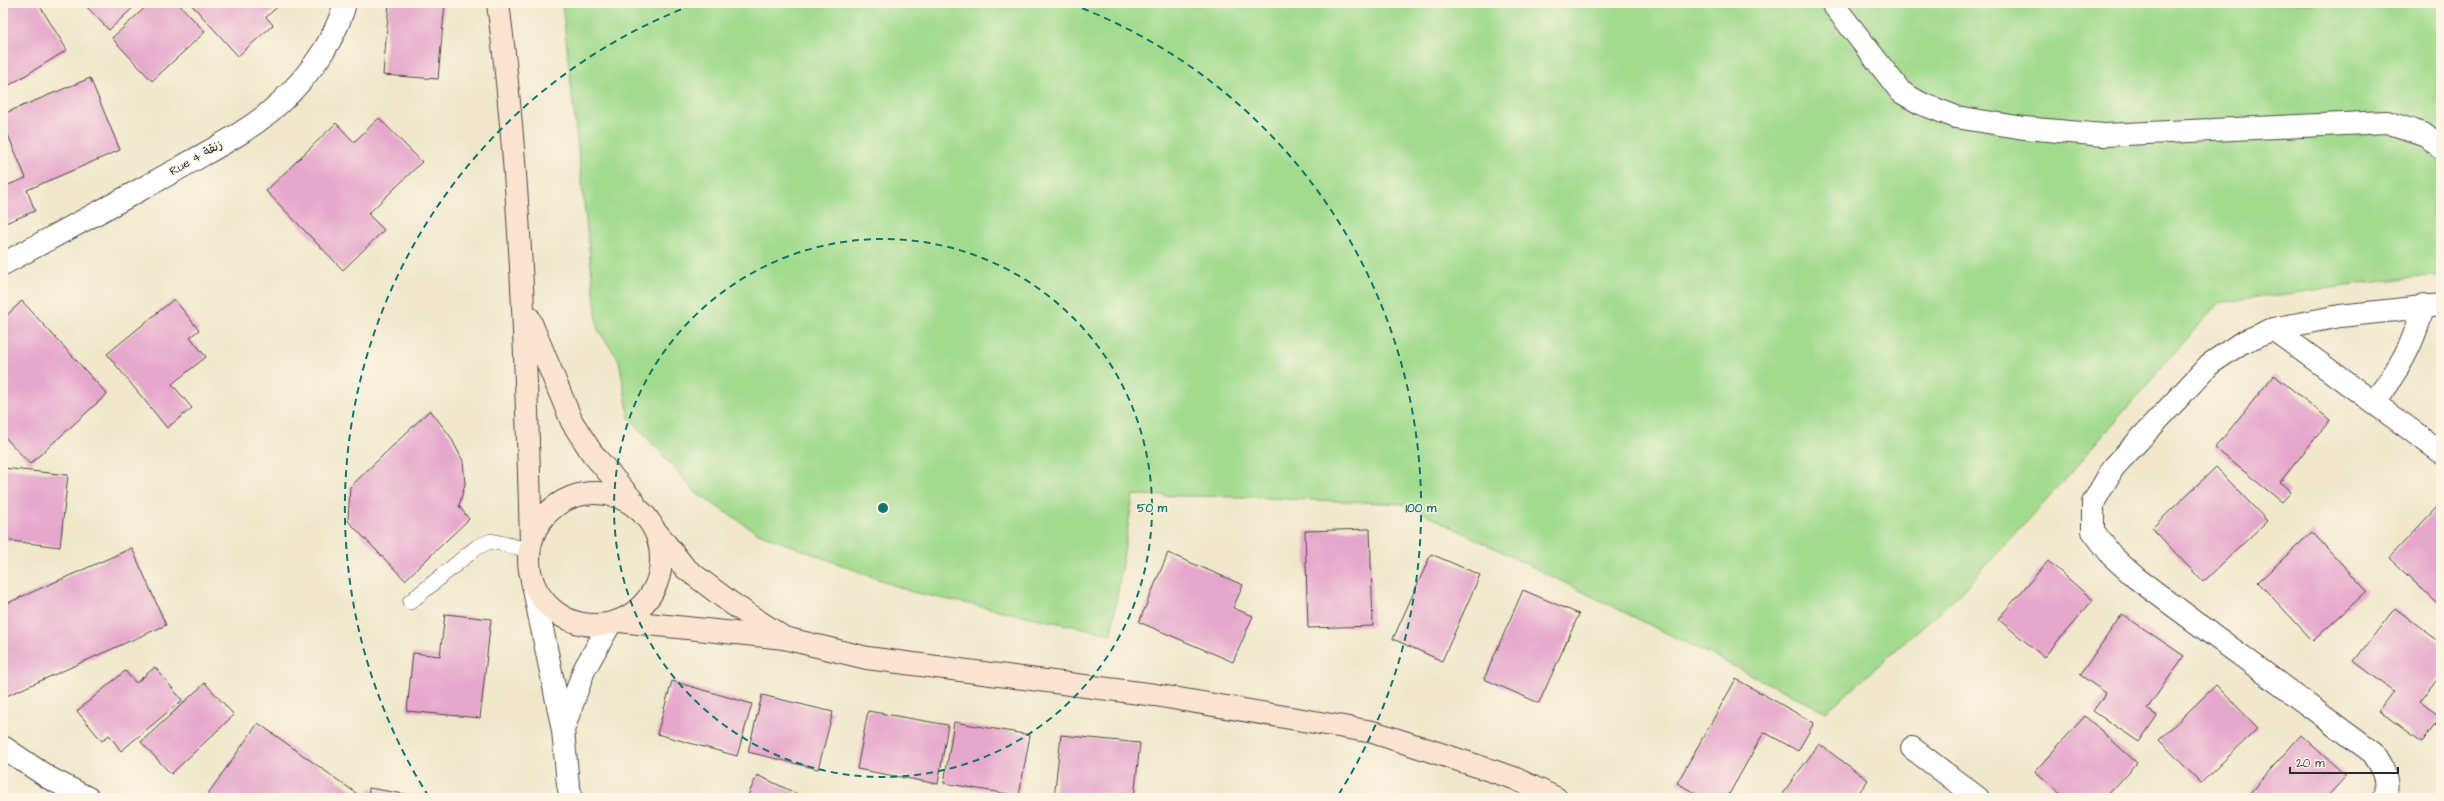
<svg xmlns="http://www.w3.org/2000/svg" width="2444" height="801" font-family="'Architects Daughter','Playpen Sans Arabic',sans-serif">
	<style>
		.green { fill: #a2db8e; stroke: #66835c }
		.building { fill: #e6a7cc }
		.lines { fill: none; stroke-linecap: round; stroke-linejoin: round }
		.service-casing { stroke: #494743; stroke-width: 16 }
		.minor-casing { stroke: #494743; stroke-width: 24 }
		.secondary-casing { stroke: #494743; stroke-width: 24 }
		.service { stroke: #fff; stroke-width: 15 }
		.minor { stroke: #fff; stroke-width: 22 }
		.secondary { stroke: #fce5d0; stroke-width: 22 }
		.ring { fill: none; stroke: #0f766e; stroke-width: 2; stroke-dasharray: 7 5 }
		.labels { text-anchor: middle; dominant-baseline: central; stroke-width: 3; stroke-linejoin: round; paint-order: stroke }
		.street-label { font-size: 12px; fill: #2b2b2b; stroke: #fcf5e5 }
		.centre { fill: #0f766e; stroke: #fcf5e5; stroke-width: 2 }
		.ring-label { font-size: 12px; text-anchor: middle; font-weight: bold; fill: #0f766e; stroke: #fcf5e5; stroke-width: 3; stroke-linejoin: round; paint-order: stroke }
	</style>
	<rect width="100%" height="100%" fill="#fcf5e5"/>
	<filter id="ink" filterUnits="userSpaceOnUse"><feTurbulence type="fractalNoise" baseFrequency=".025" numOctaves="2"/><feDisplacementMap in="SourceGraphic" scale="8" xChannelSelector="R" yChannelSelector="G"/><feConvolveMatrix kernelMatrix="1 2 1 2 8 2 1 2 1" color-interpolation-filters="sRGB"/></filter>
	<filter id="wash" filterUnits="userSpaceOnUse"><feTurbulence type="fractalNoise" baseFrequency=".012" numOctaves="4" result="noise"/><feDisplacementMap in="SourceGraphic" scale="16" xChannelSelector="R" yChannelSelector="G"/><feGaussianBlur stdDeviation="0.9" result="paint"/><feColorMatrix in="noise" values="0 0 0 0 0 0 0 0 0 0 0 0 0 0 0 0 0 1.4 0 .05"/><feComposite in="paint" operator="in"/></filter>
	<g filter="url(#wash)">
		<rect width="100%" height="100%" fill="#f1e8cc"/>
		<!-- green -->
		<path class="green" d="M562,3H2441V277L2421,276L2218,303L2046,501L1960,593L1826,712L1405,504L1244,497L1133,495L1111,634L912,592L758,533L696,493L629,417L619,360L598,330Z"/>
		<g id="blocks">
			<!-- building -->
			<g class="building">
				<path d="M3,3H38L67,50L3,89Z"/>
				<path d="M83,3H138L109,30Z"/>
				<path d="M150,3H178L205,32L152,81L112,38Z"/>
				<path d="M190,3H282L266,17L273,25L238,56Z"/>
				<path d="M389,3H445L438,79L383,75Z"/>
				<path d="M90,78L120,150L27,190L35,211L3,224V187L26,178L3,123V114Z"/>
				<path d="M379,118L422,162L368,214L384,230L343,270L266,191L336,123L354,142Z"/>
				<path d="M174,299L199,330L190,337L206,357L172,384L192,408L167,428L107,354Z"/>
				<path d="M22,301L107,394L30,464L3,435V319Z"/>
				<path d="M2274,375L2330,420L2280,482L2291,492L2282,502L2215,448Z"/>
				<path d="M430,410L450,436L463,461L465,484L459,506L469,519L405,580L348,521L350,487Z"/>
				<path d="M2216,467L2267,521L2203,582L2152,528Z"/>
				<path d="M3,468L68,475L60,547L3,540Z"/>
				<path d="M2437,507L2441,512V599L2437,603L2389,558Z"/>
				<path d="M1370,529L1373,626L1308,628L1305,531Z"/>
				<path d="M2312,532L2367,591L2313,641L2258,582Z"/>
				<path d="M132,548L166,625L4,697L3,605Z"/>
				<path d="M1168,553L1243,585L1233,608L1253,616L1233,662L1139,622Z"/>
				<path d="M1431,554L1480,575L1442,661L1393,639Z"/>
				<path d="M2048,561L2093,600L2044,657L1998,619Z"/>
				<path d="M1523,590L1579,614L1539,703L1484,679Z"/>
				<path d="M2395,608L2441,643V675L2420,702L2441,717L2422,742L2379,710L2393,691L2354,661Z"/>
				<path d="M445,614L491,619L480,718L407,711L413,653L440,656Z"/>
				<path d="M2122,614L2184,656L2147,709L2157,716L2139,742L2093,711L2106,693L2080,675Z"/>
				<path d="M155,667L182,700L121,751L109,735L102,741L77,711L125,671L136,683Z"/>
				<path d="M1736,679L1814,723L1798,751L1764,732L1727,798H1704L1677,783Z"/>
				<path d="M672,681L752,704L737,756L657,734Z"/>
				<path d="M205,683L234,715L171,774L141,742Z"/>
				<path d="M2216,685L2258,728L2201,783L2159,740Z"/>
				<path d="M762,695L833,712L818,769L748,752Z"/>
				<path d="M868,711L948,725L938,784L857,769Z"/>
				<path d="M2085,716L2137,763L2105,798H2066L2035,771Z"/>
				<path d="M954,722L1030,735L1019,796L944,783Z"/>
				<path d="M258,723L363,798H205Z"/>
				<path d="M1061,735L1140,743L1134,798H1054Z"/>
				<path d="M2301,735L2346,776L2326,798H2251L2248,795Z"/>
				<path d="M1819,744L1868,780L1855,798H1779Z"/>
				<path d="M757,775L806,798H747Z"/>
				<path d="M369,788L422,797V798H368Z"/>
				<path d="M853,794L865,798H852Z"/>
			</g>
		</g>
	</g>
	<g filter="url(#ink)">
		<use href="#blocks" fill-opacity="0" stroke="#494743" stroke-width="1"/>
		<g class="lines">
			<!-- service casing -->
			<g class="service-casing">
				<path id="service" d="M410,602L477,547L491,541L529,550"/>
			</g>
			<!-- minor casing -->
			<g class="minor-casing">
				<g id="minor">
					<path d="M1832,3L1901,92L1920,103L1956,117L2024,128L2104,135L2387,122L2426,135L2441,148"/>
					<path d="M3,264C62,232 120,201 178,169C207,152 240,136 266,115C300,87 334,46 345,3"/>
					<path d="M2273,329L2441,452"/>
					<path d="M2374,402C2399,369 2413,346 2424,305"/>
					<path d="M532,580L563,730L568,785L572,798"/>
					<path d="M563,730L584,670L610,624"/>
					<path d="M3,747L49,778L88,798"/>
					<path d="M1912,748L1978,798"/>
					<path d="M2385,798C2390,780 2383,768 2373,753L2136,578L2112,556L2093,531V503L2113,468L2210,364L2241,343L2273,329L2340,316L2441,305"/>
				</g>
			</g>
			<!-- secondary casing -->
			<g class="secondary-casing">
				<g id="secondary">
					<path d="M498,3C521,182 526,362 531,542"/>
					<path d="M529,318L572,422L592,453L634,502"/>
					<circle cx="595" cy="559" r="66"/>
					<path d="M658,534L685,568L731,603L781,636"/>
					<path d="M619,621L784,638L867,658L1155,695L1373,732L1514,778L1556,798"/>
				</g>
			</g>
			<!-- service -->
			<use href="#service" class="service"/>
			<!-- minor -->
			<use href="#minor" class="minor"/>
			<!-- secondary -->
			<use href="#secondary" class="secondary"/>
		</g>
	</g>
	<!-- distance rings -->
	<g class="ring">
		<circle cx="883" cy="508" r="269"/>
		<path d="M429 797A538 538 0 0 1 695 4M1071 4A538 538 0 0 1 1337 797"/>
	</g>
	<g class="labels">
		<!-- street labels -->
		<g class="street-label">
			<text transform="translate(196 158) rotate(-30)">Rue 4 زنقة</text>
		</g>
	</g>
	<circle cx="883" cy="508" r="6" class="centre"/>
	<g class="ring-label">
		<text x="1152" y="512">50 m</text>
		<text x="1421" y="512">100 m</text>
	</g>
	<!-- margin -->
	<rect width="2444" height="801" fill="none" stroke="#fcf5e5" stroke-width="16"/>
	<!-- scale -->
	<path d="M2290 767v6h108v-6" fill="none" stroke="#2b2b2b" stroke-width="2"/>
	<text x="2296" y="767" font-size="12" fill="#2b2b2b" stroke="#fcf5e5" stroke-width="3" paint-order="stroke">20 m</text>
</svg>
